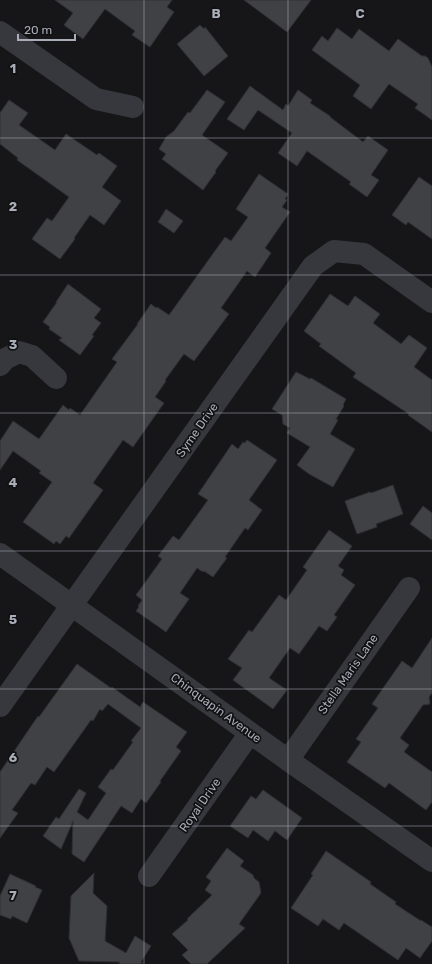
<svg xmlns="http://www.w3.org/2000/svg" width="432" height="964" font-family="Rubik,sans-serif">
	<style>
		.building { fill: #404145; stroke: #303034 }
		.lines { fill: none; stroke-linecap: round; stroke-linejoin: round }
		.minor { stroke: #37383d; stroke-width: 22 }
		.grid { fill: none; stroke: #a8adb8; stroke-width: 1; stroke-opacity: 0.55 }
		.labels { text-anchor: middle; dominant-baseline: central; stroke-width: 3.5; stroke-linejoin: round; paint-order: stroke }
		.street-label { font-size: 12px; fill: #a8adb8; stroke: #111113 }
		.grid-label { font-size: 13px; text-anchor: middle; font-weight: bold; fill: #a8adb8; stroke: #111113; stroke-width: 3.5; stroke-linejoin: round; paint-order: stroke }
	</style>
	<rect width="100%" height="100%" fill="#161618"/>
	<!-- building -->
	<g class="building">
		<path d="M55,0H172L167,7L174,12L150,47L132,35L135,31L105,9L83,39L64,25L73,13Z"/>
		<path d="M244,0H311L287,32Z"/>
		<path d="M200,25L204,29L205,27L228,56L204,76L177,44Z"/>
		<path d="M337,28L352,39L359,29L389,51L398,39L422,56H425L428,58L432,67V120L415,108L418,104L389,84L371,109L353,96L360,85L312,50L322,36L328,41Z"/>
		<path d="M250,86L283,110L286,104L288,106L298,90L312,100L310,103L330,116V117L363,142L368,136L388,150L371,175L379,180L367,197L349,184L351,182L307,151L297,166L278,153L292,133L258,110L244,130L227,119Z"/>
		<path d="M207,90L225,102L202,135L228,153L215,171L216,172L203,190L162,159L166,154L159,149L166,137L174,131L188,112L190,113Z"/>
		<path d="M9,100L28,113L19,125L55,150L66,134L97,155L99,153L117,166L102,187L121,201L104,225L90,215L74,238L75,239L60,259L32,239L47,218L52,221L69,197L17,160L18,158L0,144V113Z"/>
		<path d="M259,174L288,194L285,199L287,200L282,207L290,212L265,248L271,253L255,277L247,271L221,308L229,314L194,361L184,354L165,380L166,381L155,397L164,403L133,447L123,440L93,483L103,490L69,538L66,536L60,544L56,541L54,544L23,522L52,482L39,473L41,471L13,451L0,470V441L13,421L39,439L63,405L69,410L70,408L80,415L117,362L112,359L138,324H137L151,304L156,308L157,307L169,315L225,237L231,241L248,217L236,209Z"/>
		<path d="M419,177L432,186V239L408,222L406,225L392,215Z"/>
		<path d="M166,209L183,221L174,233L158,222Z"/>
		<path d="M68,284L101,309L94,318L101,323L92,335L94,336L80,355L59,340L62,338L49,329L50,327L43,322L57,302H56Z"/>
		<path d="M330,294L348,306L355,296L380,314L373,323L401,344L409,335L427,348L414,367L432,380V432L408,415L409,414L353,377L356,373L319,346L321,344L304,331Z"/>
		<path d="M296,372L310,379L311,378L346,399L343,405L344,406L336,419L338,420L330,434L355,449L333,487L309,474L297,465L310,447L287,433L290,428L283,424L282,415L272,409Z"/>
		<path d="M247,440L277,460L249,500L262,510L248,530L245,528L225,557L227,558L213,577L204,571L203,572L197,568L180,593L189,599L166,632L136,611L139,607L138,606L142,600L136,595L162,559L158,556L173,536L179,540L208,500L198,494L232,444L238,449L243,442L245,443Z"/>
		<path d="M393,485L403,514L376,524L377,527L357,534L345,501L370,492L371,493Z"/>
		<path d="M423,506L432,513V540L410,524Z"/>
		<path d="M329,530L352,546L338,566L344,570L341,575L355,585L334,615L337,617L327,631L319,626L299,654L290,648L269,678L287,690L273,709L233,680L242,668L228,659L249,630L252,632L279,595L286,600L307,570L303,567Z"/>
		<path d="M432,638V693L429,697L430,704L423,705L400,738L409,745L404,752L432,772V802L426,810L389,783L385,788L347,762L361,742L356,739L378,708L372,704L402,661L412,668Z"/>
		<path d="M77,664L111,688L112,687L140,707L143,702L187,732L176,747L181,751L160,781L161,782L146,803L141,799L132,813L121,806L84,862L72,854L73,821L61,849L43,836L56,817L59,819L79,789L86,793L77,812L88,820L106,793L98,787L111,769L113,770L133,742L131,741L141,728L108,704L102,711L100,709L93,721L91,720L54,772L47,767L35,785L31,783L12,810L18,813L0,838V772L38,716L39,717Z"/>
		<path d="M263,790L302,818L287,840L275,831L268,841L253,830L248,838L230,826L251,796L256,799Z"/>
		<path d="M227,848L244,861L240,866L253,875L254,878L259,882L261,893L239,924L245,928L207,964H191L182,955L188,950L172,934L188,920L187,919L212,895L205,890L211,881L206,877Z"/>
		<path d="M326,851L371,882L370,884L396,902L395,904L421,921V920L432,927V941L420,958L406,948L398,960L344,923L339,930L323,919L318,926L291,908L313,875L311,874Z"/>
		<path d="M94,873L93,893L107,906L105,941L126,953L135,936L151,946L141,962L143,963H141L140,964H119L120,962L79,961L69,938L71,896Z"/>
		<path d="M10,874L36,886L35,887L42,890L27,923L12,916L11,919L0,915V896Z"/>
	</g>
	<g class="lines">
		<!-- minor -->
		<g class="minor">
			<path d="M0,32L96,99L133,107"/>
			<path d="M0,365L5,359L19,352L32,356L56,378"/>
			<path d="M0,554L288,760L432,861"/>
			<path d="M0,706L313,266L334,251L364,254L432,302"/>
			<path d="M288,760L409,588"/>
			<path d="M149,876L250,733"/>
		</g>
	</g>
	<!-- grid -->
	<path class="grid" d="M144,0V964M288,0V964M0,138H432M0,275H432M0,413H432M0,551H432M0,689H432M0,826H432"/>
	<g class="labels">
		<!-- street labels -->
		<g class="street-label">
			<text transform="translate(197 430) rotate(-55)">Syme Drive</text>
			<text transform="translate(348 674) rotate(-55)">Stella Maris Lane</text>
			<text transform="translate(216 708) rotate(36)">Chinquapin Avenue</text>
			<text transform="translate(200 805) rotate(-55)">Royal Drive</text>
		</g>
	</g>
	<g class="grid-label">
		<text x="216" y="18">B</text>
		<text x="360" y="18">C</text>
		<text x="13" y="73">1</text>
		<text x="13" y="211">2</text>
		<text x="13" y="349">3</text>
		<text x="13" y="487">4</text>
		<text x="13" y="624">5</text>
		<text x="13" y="762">6</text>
		<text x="13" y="900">7</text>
	</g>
	<!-- scale -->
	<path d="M18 34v6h57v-6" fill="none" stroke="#a8adb8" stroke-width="2"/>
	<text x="24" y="34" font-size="12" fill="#a8adb8" stroke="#111113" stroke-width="3" paint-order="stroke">20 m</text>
</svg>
